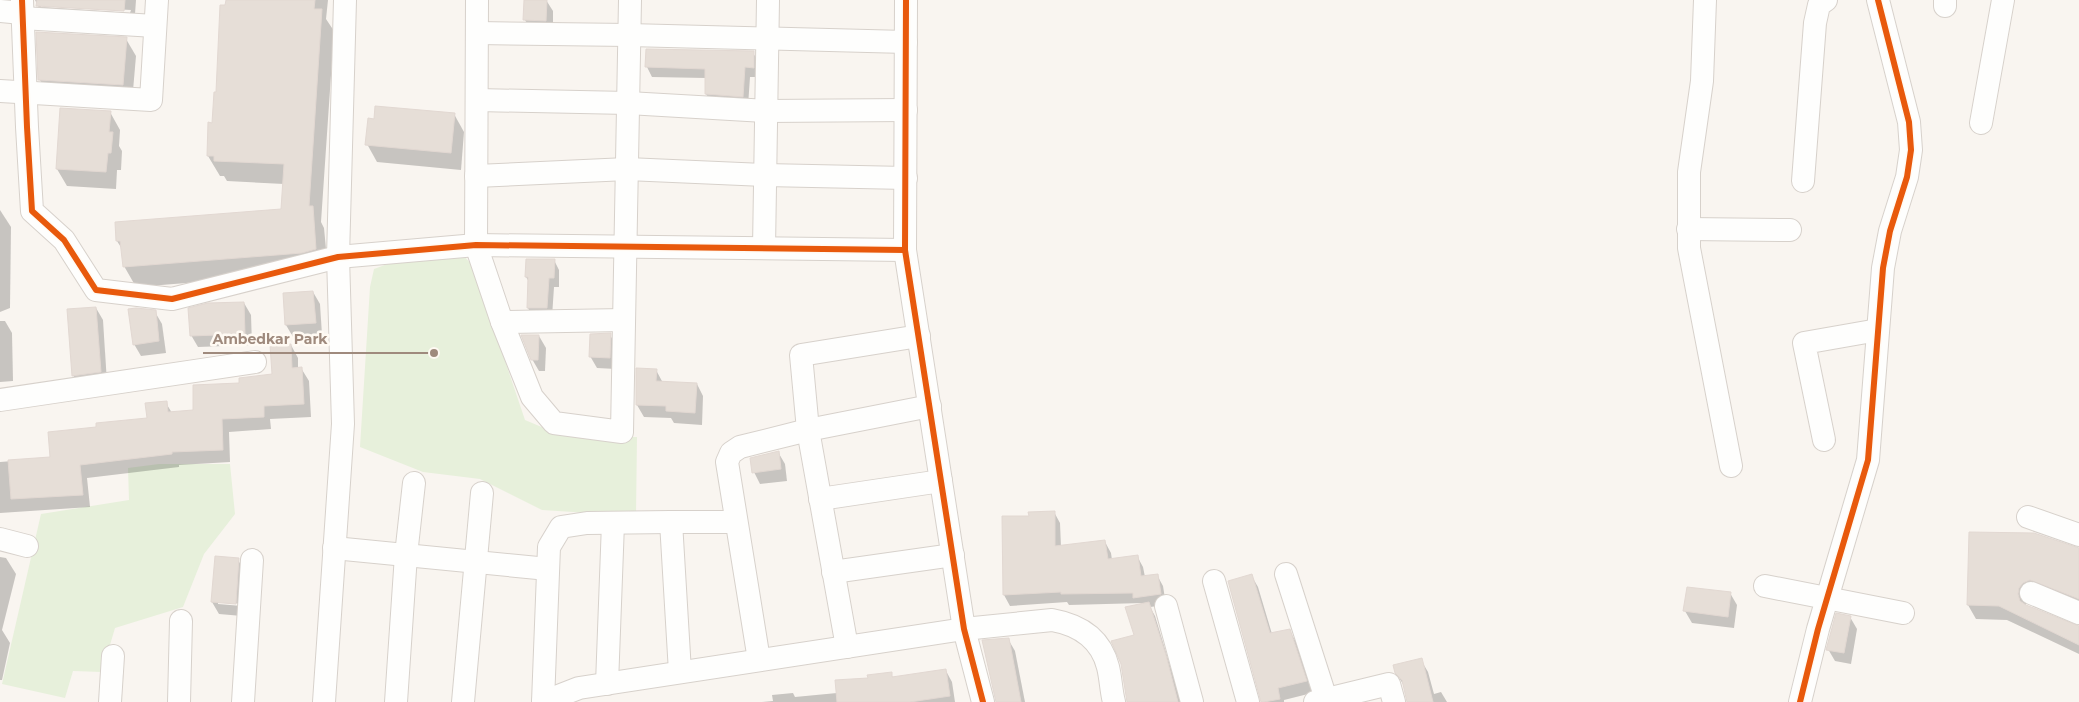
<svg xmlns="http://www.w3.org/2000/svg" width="2079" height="702" font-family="Montserrat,sans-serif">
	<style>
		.green { fill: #e7f0db }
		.shadow { fill: #0003; fill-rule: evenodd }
		.building { fill: #e6ded7; stroke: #e2d8d2 }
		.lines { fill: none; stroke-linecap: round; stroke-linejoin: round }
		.minor-casing { stroke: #d7d1cb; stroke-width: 24 }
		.minor { stroke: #fefefd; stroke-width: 22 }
		.cycleway-casing { stroke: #fffaf3; stroke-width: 9 }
		.cycleway { stroke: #e8590c; stroke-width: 6 }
		.leader { fill: none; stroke: #9f8a7d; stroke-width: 2 }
		.callout-dot { fill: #9f8a7d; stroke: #fffaf3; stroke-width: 2 }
		.callout-label { font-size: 14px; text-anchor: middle; font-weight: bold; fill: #9f8a7d; stroke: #fffaf3; stroke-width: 5; stroke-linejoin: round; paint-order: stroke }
	</style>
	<rect width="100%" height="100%" fill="#f9f5f0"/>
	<!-- green -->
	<g class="green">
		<path d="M463,255L473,266L525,420L563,436L637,437L636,516L542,510L480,479L423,472L360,447L370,287L374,269L409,256Z"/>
		<path d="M159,464H230L235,514L204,554L183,607L115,628L102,672L73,671L65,698L2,684L41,514L129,500L128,468Z"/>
	</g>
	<!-- shadow -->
	<g class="shadow">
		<path d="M35,0H136L134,28L47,23ZM41,5L131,10L130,13L41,7Z"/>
		<path d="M227,0H328L326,19L334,31L321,222L324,228L328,270L314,273L136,287L124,266L122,249L117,241L282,210L284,184L227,181L224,176H220L208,156L214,124Z"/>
		<path d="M525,0H546L553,11V32H532L525,20Z"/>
		<path d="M126,39L136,56L132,102L50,98L40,80Z"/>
		<path d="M753,53L759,62V77H750L748,106L712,104L706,94V78L652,77L647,67Z"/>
		<path d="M110,112L120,130L119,146L122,151L121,170H117L116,189L67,186L57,169Z"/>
		<path d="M454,114L464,132L461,170L377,162L367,144Z"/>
		<path d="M0,210L11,227L10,308L0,312Z"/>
		<path d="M554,260L559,270V287H554L552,317L533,318L528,308L529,282L526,277Z"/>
		<path d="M313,292L320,304L322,335L293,337L286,325L284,294Z"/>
		<path d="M244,303L251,315L252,345L198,347L191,335Z"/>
		<path d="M96,308L103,320L107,383L80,387L73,375Z"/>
		<path d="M155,312L162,324L166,353L141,356L134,344Z"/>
		<path d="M0,321H5L12,333L13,381L0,382Z"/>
		<path d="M610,335L617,347L616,369L597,368L590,356Z"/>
		<path d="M539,336L546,348L545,371H539L532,359Z"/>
		<path d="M291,345L298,358V369L301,368L309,381L311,417L270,419L271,429L229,432L230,462L179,465V467L87,478L90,507L0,513V462L52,458L98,428L148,419L166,403L172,413L194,411L241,384L273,375Z"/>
		<path d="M656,370L663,383L697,384L703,396L702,425L674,423L671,418L644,417L637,405Z"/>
		<path d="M778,452L785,464L787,481L760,484L754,472Z"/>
		<path d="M1054,512L1060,523L1061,547L1105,542L1111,553L1112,560L1137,556L1143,567L1145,577L1157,575L1163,586L1166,605L1150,607L1155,616L1181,702H1129L1135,636L1143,603L1069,605L1067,602L1010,606L1004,595L1030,517Z"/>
		<path d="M2079,549V608L2026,602V606L2079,627V654L2007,620L1976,619L1968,605Z"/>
		<path d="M0,557L6,558L16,574L2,630L10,643L2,680H0Z"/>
		<path d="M238,560L245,572L242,616L219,614L212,602ZM218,601L242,604V606L218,604Z"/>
		<path d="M1251,575L1258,587L1272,634L1289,630L1296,642L1312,693L1284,700V702H1262Z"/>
		<path d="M1730,593L1737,605L1734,628L1692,623L1685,611Z"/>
		<path d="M1850,617L1857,629L1851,664L1835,661L1828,649Z"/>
		<path d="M1008,639L1015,651L1025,702H997Z"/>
		<path d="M1421,660L1428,672L1434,694L1441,692L1447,702H1408L1404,686L1396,672Z"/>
		<path d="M946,671L952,682L955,702H762L773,701L772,695L793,693L795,697L837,693L869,679L891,674L893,678Z"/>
	</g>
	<!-- building -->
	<g class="building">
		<path d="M37,0H125L124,11L36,6Z"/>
		<path d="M226,0H315L314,9H322L309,206H313L316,249L302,253L123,267L120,241H116L115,222L281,209L284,164L214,161V156H207L208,122L212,123L214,92H216L220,5H225Z"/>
		<path d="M524,0H547L546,21L523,20Z"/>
		<path d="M36,32L127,37L123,85L38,80Z"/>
		<path d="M646,49L754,51V68L745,67L743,97L705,94V69L645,67Z"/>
		<path d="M375,106L455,113L451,153L365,145L368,118L374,119Z"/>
		<path d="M60,108L111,111L109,132H113L111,153H108L106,172L56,169Z"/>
		<path d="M526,259H555L554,278H549L547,308H527L528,277H525Z"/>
		<path d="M313,291L316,323L285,325L283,293Z"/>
		<path d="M244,302L245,334L190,336L188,308L208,303Z"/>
		<path d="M96,307L101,372L72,376L67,309Z"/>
		<path d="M136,308L156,310L159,341L133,345L128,309Z"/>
		<path d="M611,333L610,358L589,357L590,334Z"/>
		<path d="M521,335H539L538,360H531Z"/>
		<path d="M291,344L292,368L302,367L304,404L264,406V417L222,419L223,450L172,452V454L80,465L83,495L11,499L8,460L50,457L48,432L96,427V423L147,418L145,403L167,401L168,412L193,410V385L239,383V378L272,374L270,345Z"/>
		<path d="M636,368L657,369L656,381L697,383L695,413L666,411V406L636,405Z"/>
		<path d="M779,451L781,469L752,473L750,458Z"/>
		<path d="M1055,511V546L1105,540L1108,559L1138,555L1141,576L1158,574L1161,594L1133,598V593L1061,594V592L1003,595L1002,516H1029L1028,512Z"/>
		<path d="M1969,532L2034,533L2079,548V599L2030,580L2023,583L2019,588L2018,594L2020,601L2026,605L2079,626V645L1999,606L1967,605Z"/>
		<path d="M215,556L239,558L236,604L211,602Z"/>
		<path d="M1252,574L1270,633L1290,629L1307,681L1278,688L1280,699L1264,702H1261L1228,581Z"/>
		<path d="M1687,587L1731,592L1728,617L1683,611Z"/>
		<path d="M1149,602L1166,655L1178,702H1127L1121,664L1111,641L1134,635L1125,607Z"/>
		<path d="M1836,613L1851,616L1844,653L1826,650Z"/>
		<path d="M1009,638L1021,702H996L982,640Z"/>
		<path d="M1422,658L1433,702H1407L1402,680L1395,673L1393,665Z"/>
		<path d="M946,669L950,696L910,702H837L835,680L868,678L867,675L892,672V677Z"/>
	</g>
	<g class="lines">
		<!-- minor casing -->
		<g class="minor-casing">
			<g id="minor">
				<path d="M22,0L27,127L32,211L64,240L96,290L172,299L338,257L476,245L905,250"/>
				<path d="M477,0L476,245L502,322L624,320"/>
				<path d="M906,0L905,250L964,629L983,702"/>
				<path d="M1705,0L1702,81L1689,172V248L1731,466"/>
				<path d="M1945,0V6"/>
				<path d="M0,11L22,13"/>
				<path d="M22,18L155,26"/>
				<path d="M477,33L629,35L906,42"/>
				<path d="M0,91L151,100L157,0"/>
				<path d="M477,100L628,103L766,111L906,110"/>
				<path d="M1981,123L2003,0"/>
				<path d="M476,176L627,169L765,175L906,178"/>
				<path d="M1803,181L1815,23L1819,5L1826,0"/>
				<path d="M1688,229L1790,230"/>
				<path d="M764,248L768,0"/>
				<path d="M502,322L532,397L554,423L622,432L630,0"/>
				<path d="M0,400L255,362"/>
				<path d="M1824,440L1804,343L1878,330"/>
				<path d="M820,499L941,481"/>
				<path d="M2028,517L2079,535"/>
				<path d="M0,539L27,546"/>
				<path d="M334,548L548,569"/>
				<path d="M833,572L953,555"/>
				<path d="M1286,574L1327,702"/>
				<path d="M1214,581L1248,702"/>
				<path d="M1765,586L1903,613"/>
				<path d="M2031,593L2079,613"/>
				<path d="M1166,606L1192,702"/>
				<path d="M847,647L808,430L801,355L919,336"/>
				<path d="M759,660L727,462L731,453L740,447L808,430L930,406"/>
				<path d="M680,672L671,522H736"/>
				<path d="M607,684L613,523"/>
				<path d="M110,702L113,656"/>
				<path d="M179,702L181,621"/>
				<path d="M243,702L252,560"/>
				<path d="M324,702L343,424L338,257L345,0"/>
				<path d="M396,702L406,555L414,483"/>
				<path d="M463,702L482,493"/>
				<path d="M543,702L579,688L964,629L1052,620C1080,625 1101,639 1108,667C1111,679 1111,691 1114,702"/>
				<path d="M543,702L549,547L561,527L587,523L671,522"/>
				<path d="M1315,702L1389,684L1394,702"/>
				<path d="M1800,702L1818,629L1868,460L1883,268L1890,231L1907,177L1911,150L1909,122L1878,0"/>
			</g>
		</g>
		<!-- minor -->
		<use href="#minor" class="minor"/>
		<!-- cycleway casing -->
		<g class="cycleway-casing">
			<g id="cycleway">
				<path d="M22,0L27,127L32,211L64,240L96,290L172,299L338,257L476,245L905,250"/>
				<path d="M906,0L905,250L964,629L983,702"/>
				<path d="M1800,702L1818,629L1868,460L1883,268L1890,231L1907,177L1911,150L1909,122L1878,0"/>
			</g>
		</g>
		<!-- cycleway -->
		<use href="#cycleway" class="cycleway"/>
	</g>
	<!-- callouts -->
	<path class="leader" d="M434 353L338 353H203"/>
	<circle class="callout-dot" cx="434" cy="353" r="5"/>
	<g class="callout-label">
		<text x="270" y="344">Ambedkar Park</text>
	</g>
</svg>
